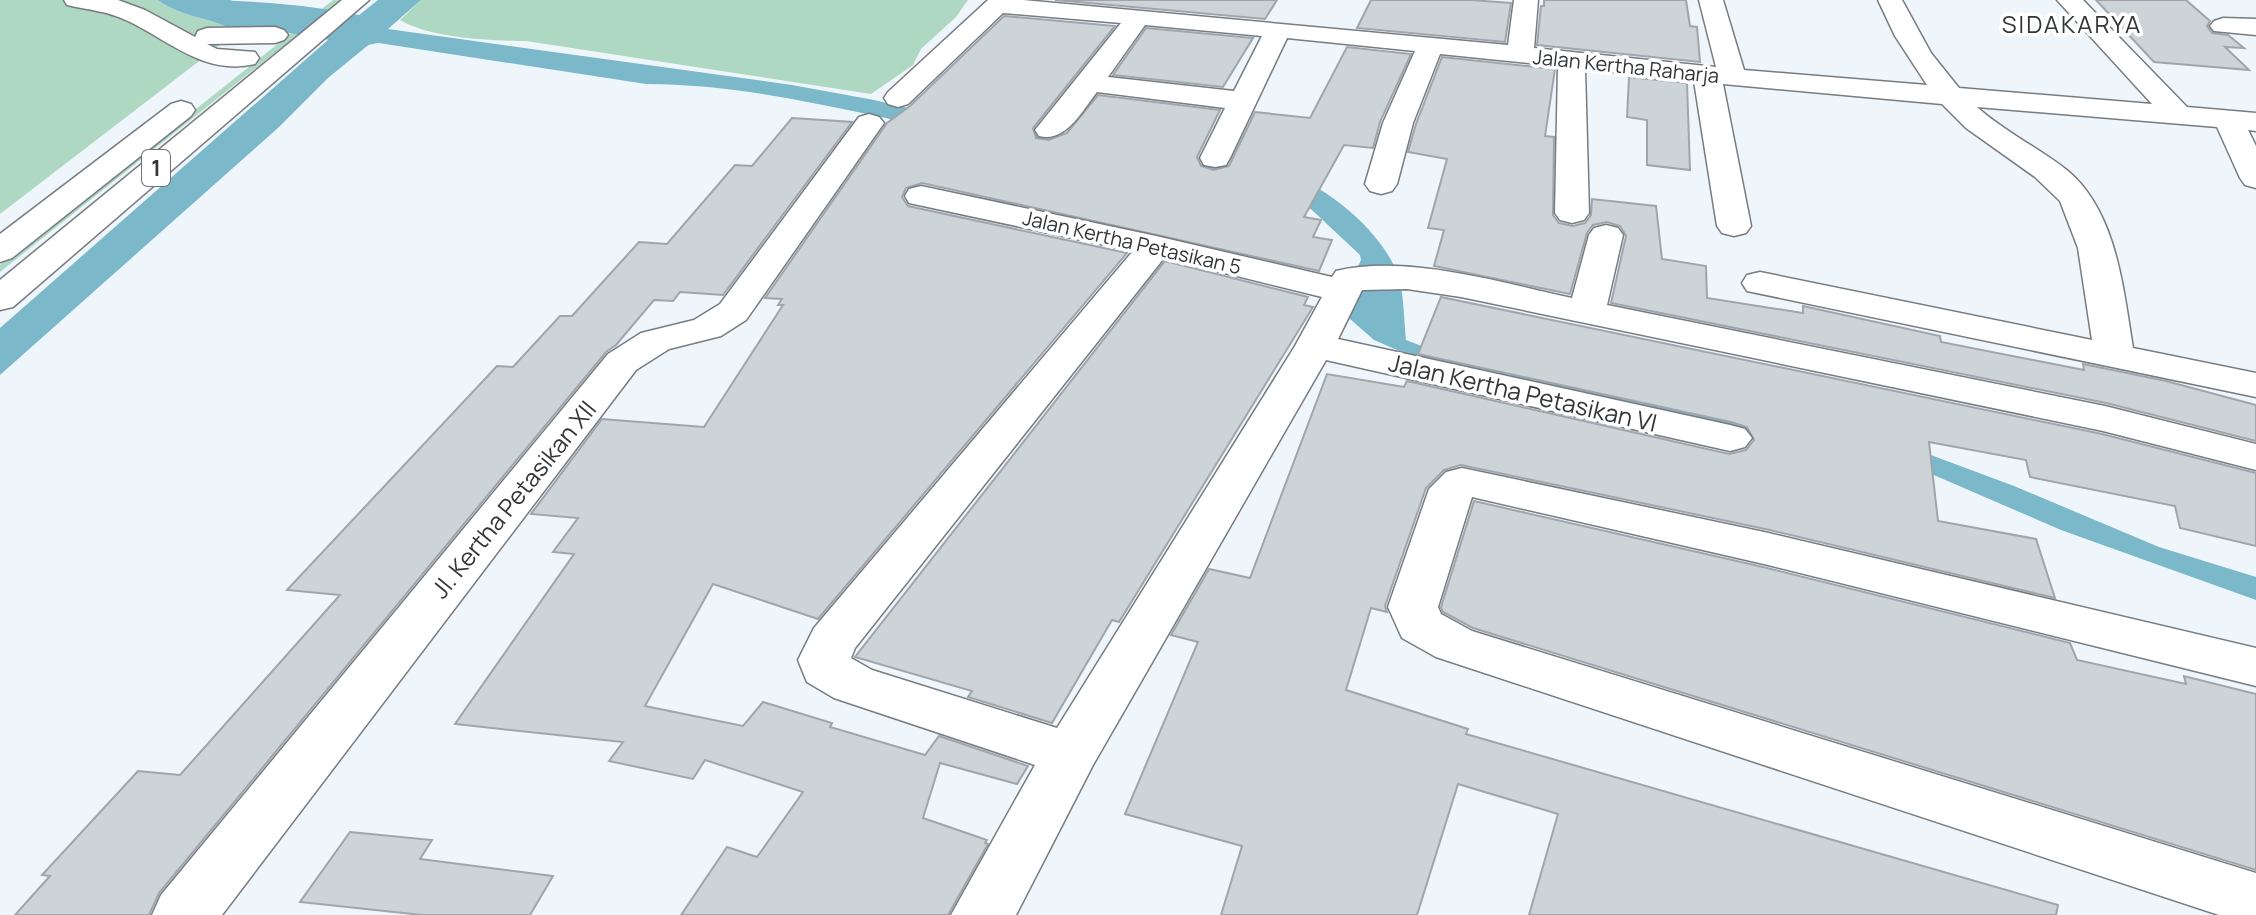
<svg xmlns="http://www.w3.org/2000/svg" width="2256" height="915" font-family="Manrope,sans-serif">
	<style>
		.green { fill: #aed8c1 }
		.water { fill: #7bb8ca }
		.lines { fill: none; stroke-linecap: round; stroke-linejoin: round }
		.river { fill: #7bb8ca; fill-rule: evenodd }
		.building { fill: #cdd4d8; stroke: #9fa5aa; stroke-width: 2 }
		.street-casing { stroke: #767c80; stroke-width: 3 }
		.highway-casing { stroke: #767c80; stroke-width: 3 }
		.street { fill: #fff; fill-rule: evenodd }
		.highway { fill: #fff; fill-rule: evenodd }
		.labels { text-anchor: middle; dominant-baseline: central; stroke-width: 7; stroke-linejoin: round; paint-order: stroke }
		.far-street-label { font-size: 20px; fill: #333537; stroke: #fff }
		.shield { fill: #fff; stroke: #707273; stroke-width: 2 }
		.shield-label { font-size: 22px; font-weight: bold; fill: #333537 }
		.far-quarter-label { font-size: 24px; letter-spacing: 2px; fill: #333537; stroke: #fff }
		.street-label { font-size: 24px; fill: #333537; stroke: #fff }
	</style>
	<rect width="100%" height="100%" fill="#eff6fb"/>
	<!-- green -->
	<g class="green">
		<path d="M0,0H158C182,18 212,17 237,32L0,214Z"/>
		<path d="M333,0H341L0,272V265Z"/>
		<path d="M421,0H968L956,17L921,49L913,65L871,94L526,41C491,41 430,38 400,20Z"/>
	</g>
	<!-- water -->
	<g class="water">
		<path d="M158,0H230L254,10L275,9L237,32C212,17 182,18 158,0Z"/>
		<path d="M378,0H421L388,29L792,85L874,100L951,118L1311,184C1346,204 1386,239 1399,278C1404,296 1404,321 1406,340L1437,352L1904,445L2014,486L2159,547L2256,577V600L2061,530L1899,460L1701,430L1427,363L1374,340L1350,319L1347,291L1361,260L1360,255L1312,210L1274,187C1169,170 1062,154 957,133C855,113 750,84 646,84L372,42L328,78L279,127L0,375V328L329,39Z"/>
	</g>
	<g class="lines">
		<!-- river -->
		<path class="river" d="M181,0C249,0 316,4 382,20L389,31L382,42L364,46L226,22L188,10Z"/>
	</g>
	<!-- building -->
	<g class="building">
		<path d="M1055,0H1277L1265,19Z"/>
		<path d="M1371,0H1471L1511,3L1505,42L1357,28Z"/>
		<path d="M1544,0H1686L1690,26L1697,27L1700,62L1537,45L1541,6H1544Z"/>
		<path d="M2096,0H2186L2210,21L2207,26L2212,33L2228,35L2244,48L2225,47L2249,70L2154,62Z"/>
		<path d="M1004,16L1115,26L1033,128L1036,138L1049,140L1067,133L1098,95L1220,110L1197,157L1201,166L1214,170L1229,166L1255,112L1310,118L1347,47L1411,54L1380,122L1373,148L1344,145L1304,217L1321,220L1313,237L1332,240L1319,271L922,183L906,188L902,197L908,206L1127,253L818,619L713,584L645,706L743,726L763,702L832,723L830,727L925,755L939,736L1028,766L1017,784L940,763L923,818L987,840L985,843L988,844L948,915H681L727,847L757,857L803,792L705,760L693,779L609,761L623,742L455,724L574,554L553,552L578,518L531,514L602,419L704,427L783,305H778L782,299L765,298L887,123L910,106Z"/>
		<path d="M1146,28L1253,38L1223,87L1113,75Z"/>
		<path d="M1442,57L1555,69L1545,136L1554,137L1553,215L1559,223L1573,226L1585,223L1591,215L1592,199L1656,206L1662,259L1706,266L1707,298L1803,313V306L1940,336L1941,342L2084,370L2083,364L2166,381L2256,405V441L2106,403L1611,303L1626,236L1620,226L1607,222L1593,225L1587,233L1570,294L1434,266L1444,230L1428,228L1447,159L1408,152L1416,124Z"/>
		<path d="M1629,77L1687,83L1690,170L1647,165V120L1627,117Z"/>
		<path d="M792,118L852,122L723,295L680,292L673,301L654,300L616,345L606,352L159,893L149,915H15L50,876L42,875L138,771L180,775L340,595L287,590L497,366L513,367L560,316H572L639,242L667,244L735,165L752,166Z"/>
		<path d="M1165,261L1308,297L1304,305L1313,307L1119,622L1112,620L1052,723L968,697L972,691L855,657Z"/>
		<path d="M1441,297L2102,434L2256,473V546L2180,528L2175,506L2030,477L2026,460L1929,442L1938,521L2036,539L2055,598L1765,529L1461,465L1444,470L1426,488L1385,606L1387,612L1371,608L1346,690L1468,729L1466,734L2058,905L2056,915H1529L1558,814L1458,784L1417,915H1221L1242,846L1125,814L1198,642L1171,635L1209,569L1250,578L1327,374L1404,387L1407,381L1729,454L1746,450L1754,440L1747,427L1731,422L1418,354Z"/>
		<path d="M1474,501L1763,567L2070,643L2077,660L2186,684L2184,676L2256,694V870L1473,628L1443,612L1441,607Z"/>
		<path d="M350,832L432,840L420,859L553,876L530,915H422L300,902Z"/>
	</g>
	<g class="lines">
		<!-- street casing -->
		<g class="street-casing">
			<g id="street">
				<path d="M64,0H118L145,10L195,37L198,31L207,28L275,27L284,30L288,35L284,40L275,43L207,44L217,49L255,52L259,58L255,64C205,76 170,41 128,21C108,11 88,10 67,5Z"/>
				<path d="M988,0H1023L1508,45L1514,0H1538L1534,48L1716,67L1699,0H1723L1744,70L1927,85L1895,36L1878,0H1902L1931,53L1959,88L2152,104L2057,0H2083L2187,107L2256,113V131L2248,130L2256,146V188L2245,185L2240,178L2217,127L1977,107C2005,132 2039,148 2068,171C2117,213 2123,288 2133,348L2256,373V397L1747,291L1742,283L1747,275L1760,272L2092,340L2078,248L2060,201L2035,177L1966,128L1942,104L1723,84L1751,226L1746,233L1734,236L1722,233L1717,226L1694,81L1585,69L1589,213L1584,220L1572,223L1560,220L1555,213L1558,66L1440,54L1413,123L1397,184L1392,191L1381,194L1370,191L1365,184L1383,123L1415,51L1287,38L1230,158L1226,165L1215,167L1204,165L1200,158L1225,108L1097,92C1082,111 1066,143 1039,136L1035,130L1121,23L1003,13L908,104L898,107L888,104L884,98L888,92ZM1145,25L1262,36L1234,91L1108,77Z"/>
				<path d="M2223,18L2256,19V35L2214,31L2210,26L2214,21Z"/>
				<path d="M869,114L879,117L884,123L746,320L721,336L669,349L636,370L222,915H152L161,895L608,354L641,333L694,320L720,304L859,117Z"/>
				<path d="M921,186L1156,236L1332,277L1336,271C1408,254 1501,283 1572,298L1589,235L1594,228L1606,225L1618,228L1623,235L1607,305L2105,406L2256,444V470L2103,431L1461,297L1407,289L1362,290L1338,339L1730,425L1745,429L1752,438L1745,447L1730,451L1326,360L1093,765L1016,915H951L1035,765L834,698L807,682L798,660L814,628L1133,251L909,203L905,196L909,189ZM1164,258L1322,297L1295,346L1057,728L872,670L851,658L855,648Z"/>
				<path d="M1462,468L1764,532L2256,648V686L1764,564L1472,497L1438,607L1441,614L1472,631L2256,873V915H2219L1436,657L1402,638L1388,607L1429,489L1446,472Z"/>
			</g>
		</g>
		<!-- highway casing -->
		<g class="highway-casing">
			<g id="highway">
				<path d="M342,0H369L13,307L0,310V280Z"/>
				<path d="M181,101L191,104L195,110L191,116L12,258L0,262V234L171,104Z"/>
			</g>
		</g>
		<!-- street -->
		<use href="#street" class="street"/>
		<!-- highway -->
		<use href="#highway" class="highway"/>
	</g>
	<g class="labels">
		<!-- far-street labels -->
		<g class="far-street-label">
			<text transform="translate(1626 66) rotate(6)">Jalan Kertha Raharja</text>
			<text transform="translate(1132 242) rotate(13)">Jalan Kertha Petasikan 5</text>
		</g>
		<!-- shield labels -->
		<rect class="shield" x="142" y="150" width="28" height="36" rx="6"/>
		<g class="shield-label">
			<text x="156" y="168">1</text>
		</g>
		<!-- far-quarter labels -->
		<g class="far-quarter-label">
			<text x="2072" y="23">SIDAKARYA</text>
		</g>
		<!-- street labels -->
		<g class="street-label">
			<text transform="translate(1523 392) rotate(13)">Jalan Kertha Petasikan VI</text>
			<text transform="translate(513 499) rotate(-51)">Jl. Kertha Petasikan XII</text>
		</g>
	</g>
</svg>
